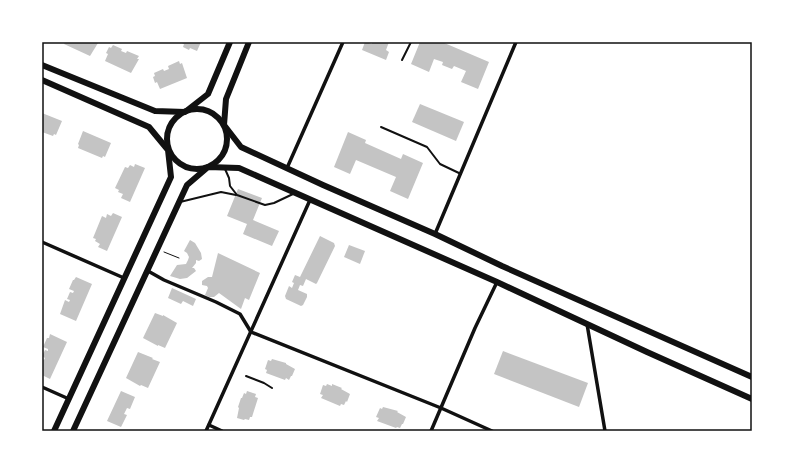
<svg xmlns="http://www.w3.org/2000/svg" width="794" height="473" font-family="Roboto,sans-serif">
	<style>
		.building { fill: #c4c4c4 }
		.lines { fill: none; stroke-linecap: round; stroke-linejoin: round }
		.path { stroke: #111; stroke-width: 1 }
		.service { stroke: #111; stroke-width: 2 }
		.minor { stroke: #111; stroke-width: 3.5 }
		.primary { stroke: #111; stroke-width: 6 }
		.neatline { fill: none; stroke: #111; stroke-width: 1.5 }
	</style>
	<rect width="100%" height="100%" fill="#fff"/>
	<!-- building -->
	<g class="building">
		<path d="M65,42H97L98,43L90,56L64,44Z"/>
		<path d="M179,42H201L197,51L190,48L189,50L183,47L184,44Z"/>
		<path d="M365,42L372,44V42H389L386,50L389,52L386,60L362,50Z"/>
		<path d="M420,42H442L489,62L478,89L461,82L466,71L454,66L452,69L442,65L443,62L434,59L429,72L411,64Z"/>
		<path d="M113,45L122,49L121,51L126,53L127,51L139,56L137,59H139L131,73L105,61L108,54L106,53L109,47L111,48Z"/>
		<path d="M179,61L180,64L182,63L187,78L160,89L157,82L155,83L153,77L155,76L154,73L163,69L164,71L169,69L168,66Z"/>
		<path d="M420,104L464,122L456,141L412,122Z"/>
		<path d="M42,113L62,121L56,135L54,134L53,136L42,132Z"/>
		<path d="M83,131L111,143L105,157L103,156L102,158L78,148L79,145L78,144Z"/>
		<path d="M348,132L366,140L365,143L401,159L403,154L423,163L408,199L390,191L396,177L356,160L350,174L334,167Z"/>
		<path d="M135,164L145,168L130,202L121,198L123,194L118,192L119,190L115,188L125,167L128,168L130,165L134,167Z"/>
		<path d="M238,189L262,198L253,220L279,231L272,246L243,234L247,224L227,216Z"/>
		<path d="M113,213L122,217L107,251L98,247L100,244L95,241L96,239L93,238L102,216L106,218L107,214L111,216Z"/>
		<path d="M320,236L334,243L335,246L317,283L316,284L306,279L303,286L300,285L298,290L307,294V297L303,305L301,306L286,299L285,296L289,286L292,288L294,283L292,282L295,275L300,277Z"/>
		<path d="M190,240L195,243L201,253L202,259L199,261L196,260V263L192,268H194L196,271L187,278L180,279L170,276L177,265L186,264L188,260L189,257L187,253L184,251Z"/>
		<path d="M349,245L365,251L360,264L344,257Z"/>
		<path d="M218,253L260,273L249,300L245,298L241,309L219,293L214,297H209L205,295L208,288L207,286L202,285V281L208,277H212Z"/>
		<path d="M76,277L92,284L76,321L60,314L65,300L69,302L70,300L67,299L70,292L73,293L74,291L69,289L73,280H74Z"/>
		<path d="M172,288L196,299L193,306L183,301L181,304L168,298Z"/>
		<path d="M155,313L163,316V315L177,323L165,348L158,345V346L143,338Z"/>
		<path d="M50,334L67,342L50,379L42,375V359L44,360L45,358L42,356L45,350L48,351V349L43,347L47,338H49Z"/>
		<path d="M503,351L588,383L579,407L494,374Z"/>
		<path d="M138,352L153,358L152,359L160,362L148,388L141,385L140,386L126,378Z"/>
		<path d="M272,359L286,363V364L295,369L292,376H291L289,380L286,378L285,380L266,373L267,370L265,369L268,360L271,361Z"/>
		<path d="M327,384L332,386V384L342,388L341,389L350,394L347,402L346,401L344,405L341,404L340,406L321,398L323,395L320,394L323,385L326,386Z"/>
		<path d="M121,391L135,397L130,409L127,408L124,414L127,415L121,427L107,421Z"/>
		<path d="M247,391L256,394L255,397L258,398L252,417H250L249,420L245,419L244,420L237,418L239,408L238,407L241,398H242L244,393L246,394Z"/>
		<path d="M383,407L398,411L397,412L406,417L403,424H402L400,428L397,427L396,428L377,421L379,418L376,417L380,408L382,409Z"/>
	</g>
	<g class="lines">
		<!-- path -->
		<path class="path" d="M164,252L179,258"/>
		<!-- service -->
		<g class="service">
			<path d="M402,60L411,42"/>
			<path d="M381,127L427,147L440,164L461,174"/>
			<path d="M225,169L229,178L230,186L237,195L265,205L274,203L293,194"/>
			<path d="M180,202L221,192L236,195"/>
			<path d="M246,376L264,383L272,388"/>
		</g>
		<!-- minor -->
		<g class="minor">
			<path d="M287,168L343,42"/>
			<path d="M435,234L516,42"/>
			<path d="M42,242L124,278"/>
			<path d="M148,271L164,280L216,302L240,314L251,332L441,408L492,431"/>
			<path d="M587,324L605,431"/>
			<path d="M42,387L69,399"/>
			<path d="M209,425L222,431"/>
			<path d="M206,431L310,200"/>
			<path d="M431,431L475,328L497,282"/>
		</g>
		<!-- primary -->
		<g class="primary">
			<path d="M249,42L226,99L224,125L241,147L323,185L435,234L502,266L752,377"/>
			<path d="M42,65L155,111L185,112L208,94L230,42"/>
			<path d="M42,80L149,127L168,150L171,177L54,431"/>
			<circle cx="197" cy="139" r="30"/>
			<path d="M73,431L187,185L208,167L239,168L497,282L647,352L752,399"/>
		</g>
	</g>
	<!-- border -->
	<rect width="794" height="473" fill="none" stroke="#ffffff" stroke-width="86"/>
	<rect x="43" y="43" width="708" height="387" class="neatline"/>
</svg>
